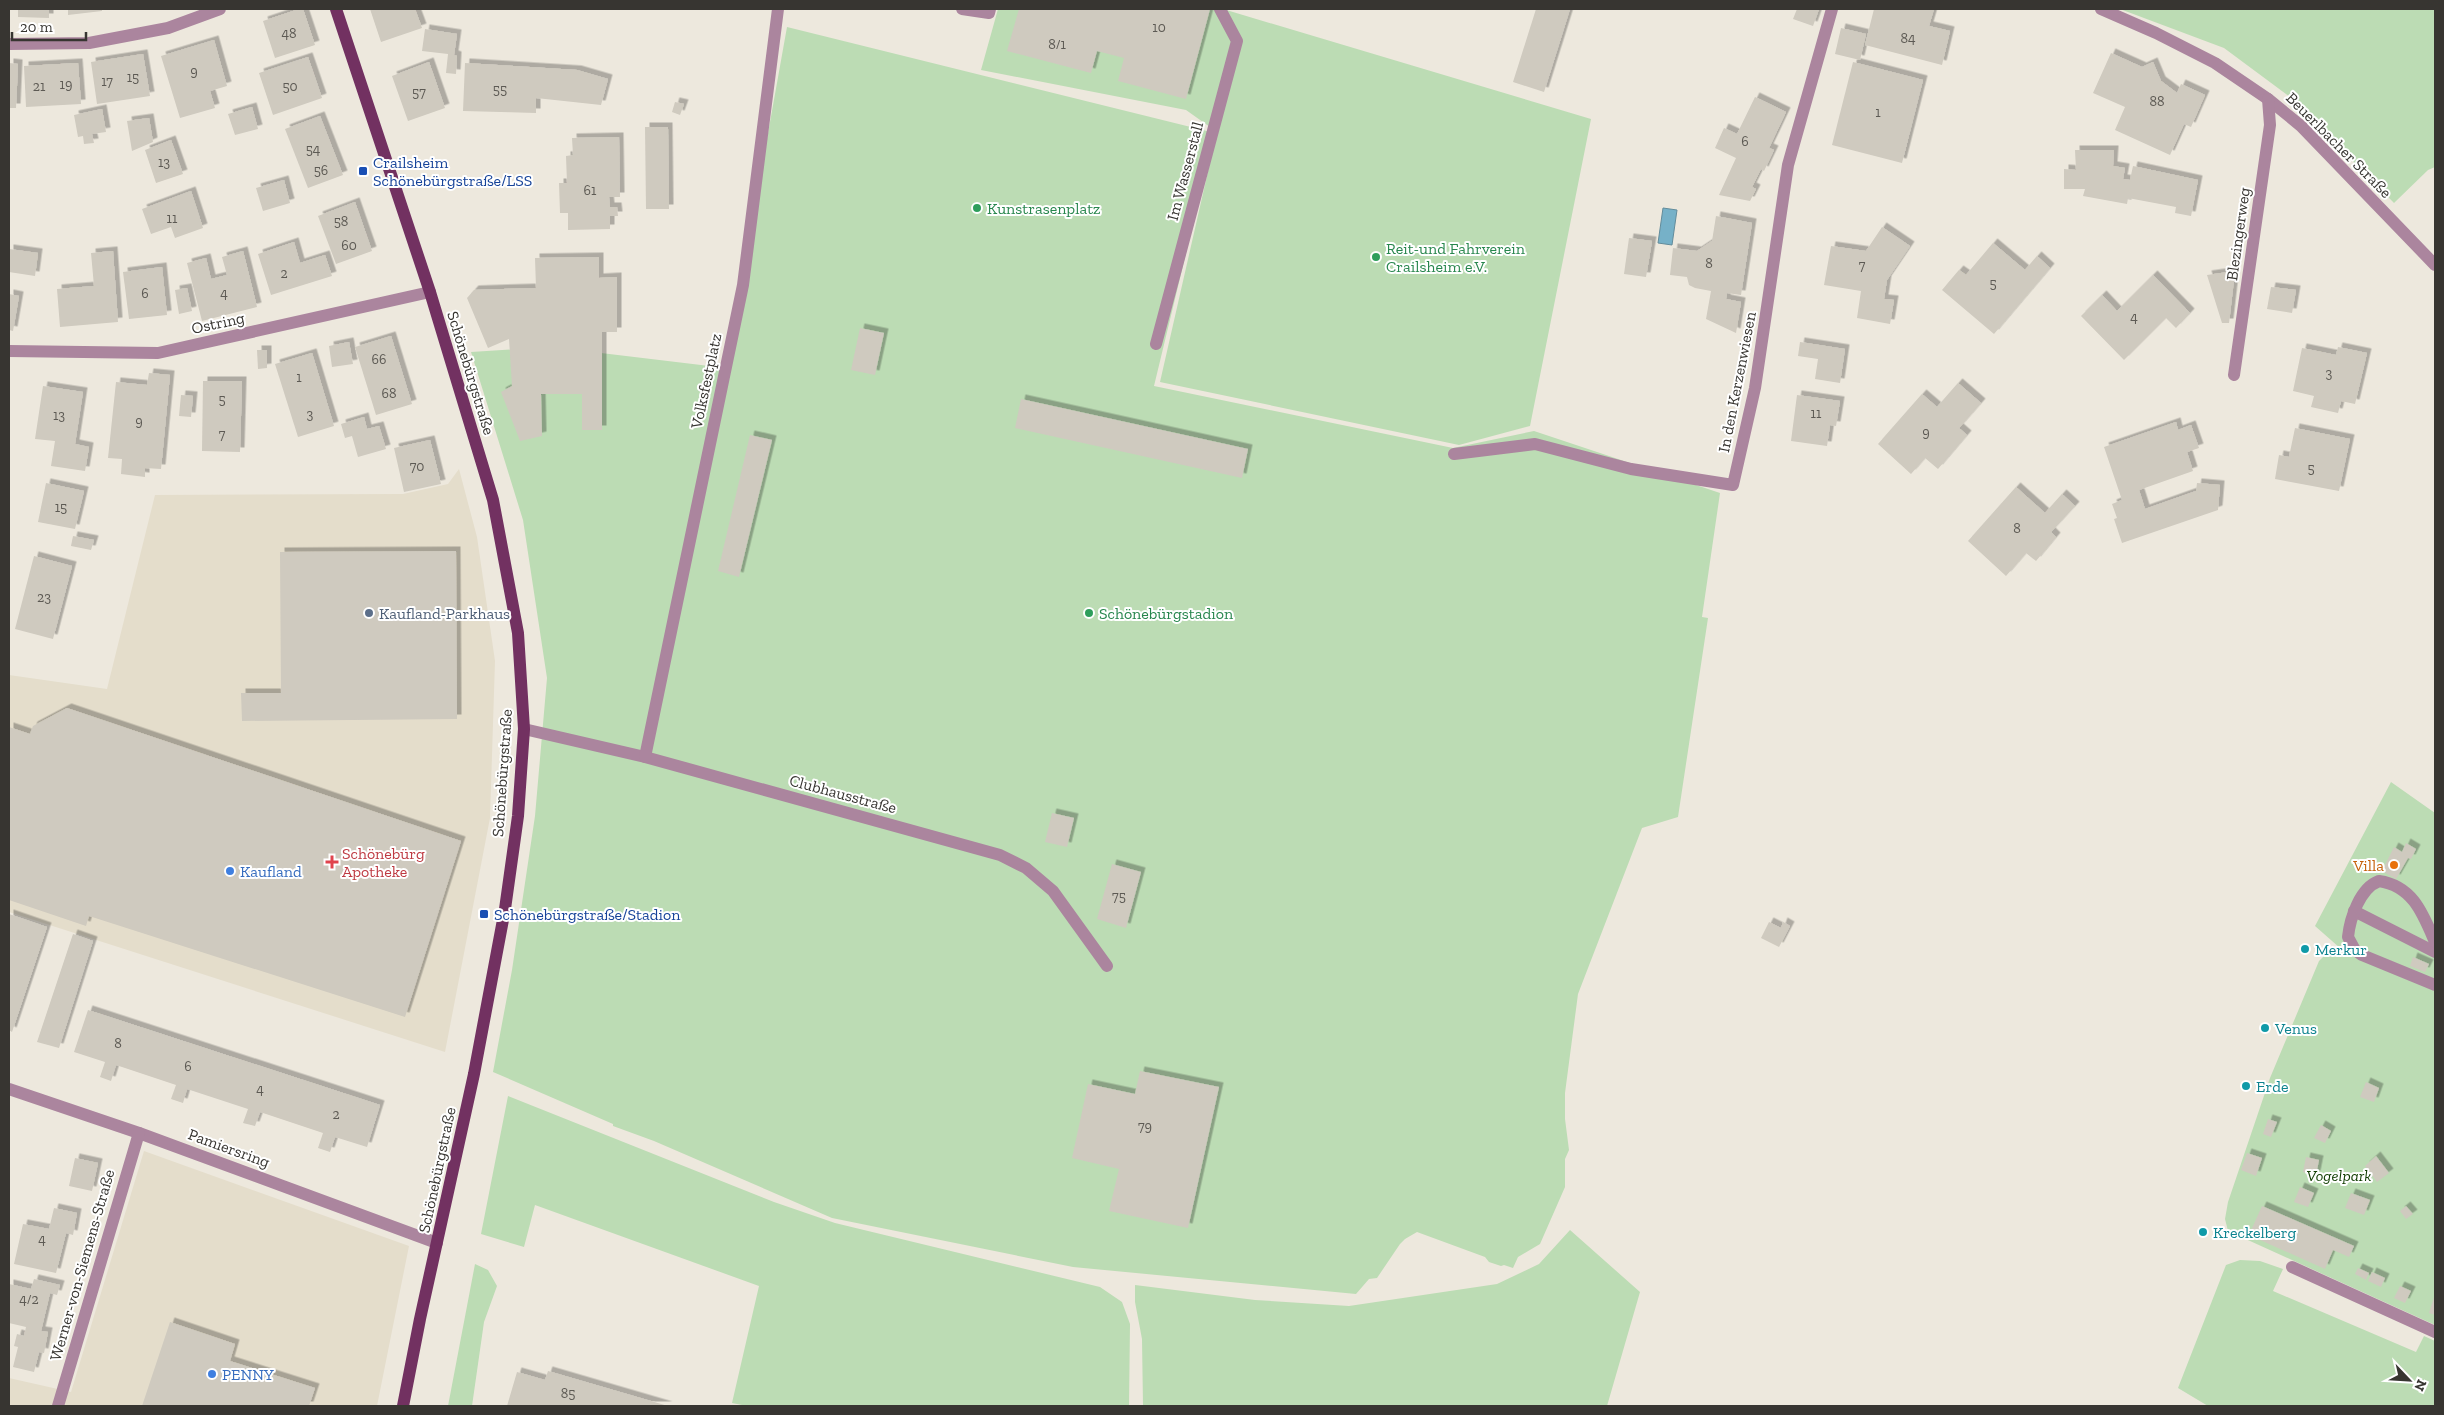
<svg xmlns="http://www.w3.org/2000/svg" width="2444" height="1415" font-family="'Zilla Slab',serif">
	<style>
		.built { fill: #e4ddcb }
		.green { fill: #bcdcb4 }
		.water { fill: #76b1c8; stroke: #638c9b }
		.building { fill: #cfcabf; filter: url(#shadow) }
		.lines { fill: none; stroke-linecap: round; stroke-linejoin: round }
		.minor { stroke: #ab859e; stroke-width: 12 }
		.major { stroke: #723161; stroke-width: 12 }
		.transit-dot { fill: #1a4fb4; stroke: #fff; stroke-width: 2 }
		.leisure-dot { fill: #2e9e5b; stroke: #fff; stroke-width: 2 }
		.service-dot { fill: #5c6f8a; stroke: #fff; stroke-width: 2 }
		.health-dot { fill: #e0444e; stroke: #fff; stroke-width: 2 }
		.food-dot { fill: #e8710a; stroke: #fff; stroke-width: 2 }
		.shop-dot { fill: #3f7fe0; stroke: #fff; stroke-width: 2 }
		.culture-dot { fill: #0f9aa8; stroke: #fff; stroke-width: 2 }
		.labels { text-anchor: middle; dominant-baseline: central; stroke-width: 4; stroke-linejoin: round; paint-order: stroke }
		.number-label { font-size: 14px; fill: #5d5a54 }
		.street-label { font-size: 16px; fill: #373531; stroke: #fff }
		.transit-label { font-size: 16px; fill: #164399; stroke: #fff; text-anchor: start }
		.leisure-label { font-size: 16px; fill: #27864d; stroke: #fff; text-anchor: start }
		.service-label { font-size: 16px; fill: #4e5e75; stroke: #fff; text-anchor: start }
		.health-label { font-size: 16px; fill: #be3a42; stroke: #fff; text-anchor: start }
		.food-label { font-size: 16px; fill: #c56008; stroke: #fff; text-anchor: end }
		.shop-label { font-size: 16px; fill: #366cbe; stroke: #fff; text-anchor: start }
		.culture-label { font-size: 16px; fill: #0d838f; stroke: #fff; text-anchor: start }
		.park-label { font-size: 16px; font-style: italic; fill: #103d01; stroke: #fff }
	</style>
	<defs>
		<filter id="shadow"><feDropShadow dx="4.5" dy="-4.5" stdDeviation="0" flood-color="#0004"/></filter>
	</defs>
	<rect width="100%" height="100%" fill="#ede8dd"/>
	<!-- built -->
	<g class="built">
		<path d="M459,469L477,537L495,661L490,818L445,1052L9,912V675L107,689L155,495L403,494L448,484Z"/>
		<path d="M144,1151L409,1246L377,1406H9V1378L71,1392Z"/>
	</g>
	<!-- green -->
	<g class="green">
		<path d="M998,9H1223L1591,119L1530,426L1459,445L1160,382L1217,132L1186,110L981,70Z"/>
		<path d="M2120,9H2435V167L2428,170L2394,203L2290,97L2224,48Z"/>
		<path d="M787,27L1215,133L1154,386L1453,448L1534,431L1720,493L1702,617L1708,618L1678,817L1642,828L1578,994L1565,1093V1119L1569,1150L1565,1159V1187L1540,1244L1518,1257L1513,1268L1504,1265L1501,1266L1489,1262L1485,1257L1417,1232L1405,1239L1400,1244L1377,1278L1369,1279L1356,1294L1073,1267L832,1218L654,1141L613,1126V1124L493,1072L512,970L535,816L547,678L523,520L471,352L551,347L726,368Z"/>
		<path d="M2391,782L2435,813V1325L2228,1231L2225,1219L2228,1202L2270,1078L2319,961L2329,951L2340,948L2315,926Z"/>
		<path d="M508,1096L774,1202L835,1223L1100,1287L1122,1302L1130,1324L1129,1406H747L732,1403L759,1286L535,1205L524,1247L481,1234Z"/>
		<path d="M1570,1230L1640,1292L1607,1406H1143L1142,1339L1135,1302V1285L1255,1300L1349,1306L1497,1284L1539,1264Z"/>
		<path d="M2240,1260L2260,1261L2283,1269L2273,1291L2416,1352L2424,1336L2435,1341V1406H2208L2178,1388L2226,1265Z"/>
		<path d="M475,1264L488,1270L497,1286L484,1322L472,1406H448Z"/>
	</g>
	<!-- water -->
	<path class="water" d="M1663,208L1677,210L1672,245L1658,243Z"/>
	<!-- building -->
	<g class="building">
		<path d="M18,9H49V18L18,17Z"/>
		<path d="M68,9H102V11L68,15Z"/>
		<path d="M299,9H303L315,45L275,58L263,21Z"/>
		<path d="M370,9H415L422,28L381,42Z"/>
		<path d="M1019,9H1210L1186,99L1118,81L1124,58L1097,51L1091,73L1007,51Z"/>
		<path d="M1536,9H1570L1544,92L1513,82Z"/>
		<path d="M1797,9H1819L1813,26L1793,19Z"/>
		<path d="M1874,9H1934L1929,26L1950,31L1942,65L1865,45Z"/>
		<path d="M1841,28L1866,34L1860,60L1835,54Z"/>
		<path d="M425,29L457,34L454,55L457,56L456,74L446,73L448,54L422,51Z"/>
		<path d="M214,40L227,86L210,91L215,108L180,118L161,56Z"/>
		<path d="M2111,53L2142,67L2153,62L2161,81L2177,93L2181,84L2205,95L2191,127L2184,124L2170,155L2115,130L2125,107L2093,93Z"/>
		<path d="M143,54L150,96L97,104L91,62Z"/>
		<path d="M308,57L322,98L273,115L259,73Z"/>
		<path d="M429,62L445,108L408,121L392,76Z"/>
		<path d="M1853,62L1923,80L1902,163L1832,145Z"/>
		<path d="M9,63L18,64L16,108H9Z"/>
		<path d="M78,63L81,104L26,107L24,66Z"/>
		<path d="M465,63L577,70L608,79L601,105L536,98V113L463,111Z"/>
		<path d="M1755,97L1786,112L1769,148L1774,150L1764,171L1761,169L1752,187L1756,189L1750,201L1719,195L1736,158L1715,148L1724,128L1737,134Z"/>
		<path d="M675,102L684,104L680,115L672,112Z"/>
		<path d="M252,107L258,129L235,135L228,114Z"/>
		<path d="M102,109L106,132L92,134L94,143L84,144L83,136L78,137L74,115Z"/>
		<path d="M320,116L343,175L308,188L285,129Z"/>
		<path d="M149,118L153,142L132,151L127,121Z"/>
		<path d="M645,127H668L669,209H646Z"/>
		<path d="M619,137L620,197H609L610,207H617L618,216H610V229L568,230V213H560L559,183H567L566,156L573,155L572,138Z"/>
		<path d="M171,140L183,174L156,183L145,150Z"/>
		<path d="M2075,150H2114L2113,166L2125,168L2123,179L2130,180L2133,166L2198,180L2191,216L2175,213L2176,207L2128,198L2127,204L2083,196L2085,189H2064V169L2076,170Z"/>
		<path d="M284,180L290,203L263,211L256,188Z"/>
		<path d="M191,191L203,228L175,238L171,227L151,234L142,209Z"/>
		<path d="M355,202L372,251L336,264L318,216Z"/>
		<path d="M1716,216L1752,223L1741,295L1727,293L1726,299L1741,302L1736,333L1706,319L1711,291L1695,288L1689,285L1687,277L1670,275L1673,248L1697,251L1712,241Z"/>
		<path d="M1882,227L1910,246L1887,280L1884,299L1894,300L1890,324L1857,318L1861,291L1824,285L1831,246L1866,251Z"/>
		<path d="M1629,238L1652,241L1646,277L1624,274Z"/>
		<path d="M294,242L300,263L325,255L332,276L271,295L258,254Z"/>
		<path d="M1993,243L2025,270L2037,256L2050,268L1994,334L1942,290L1959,270L1966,275Z"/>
		<path d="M9,249L38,253L35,276L9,272Z"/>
		<path d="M113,251L118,322L60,327L57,289L94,286L91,253Z"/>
		<path d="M243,251L257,307L202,321L187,263L206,258L211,279L227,275L222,257Z"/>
		<path d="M599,257V278L617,277V332H602V430H582V394H541L542,436L520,441L501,392L512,386L509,339L488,348L467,298L474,290L536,288L535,258Z"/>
		<path d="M162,267L167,315L129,319L123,272Z"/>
		<path d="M2235,271L2229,323H2222L2207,275Z"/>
		<path d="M2153,275L2190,313L2176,328L2166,318L2124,360L2081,316L2102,295L2117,311Z"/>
		<path d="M2271,287L2296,290L2292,313L2267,309Z"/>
		<path d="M187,288L192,311L179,314L175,290Z"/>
		<path d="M9,294L19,296L13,331L9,330Z"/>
		<path d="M860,328L884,333L875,375L851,370Z"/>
		<path d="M391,336L412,404L376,415L355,347Z"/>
		<path d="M349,342L353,364L332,367L329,346Z"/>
		<path d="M1800,342L1845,349L1840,383L1815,379L1818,359L1798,356Z"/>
		<path d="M2338,347L2367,353L2355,404L2341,401L2338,413L2311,407L2314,396L2293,391L2302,348L2336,355Z"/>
		<path d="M257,350H267V368L258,369Z"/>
		<path d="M312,353L334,426L298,437L275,364Z"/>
		<path d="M149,373L170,375L161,469L145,468V477L121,474L122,459L108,458L116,382L147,385Z"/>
		<path d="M203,381H242L240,452L202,451Z"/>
		<path d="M1958,383L1981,403L1959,428L1967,435L1938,469L1925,458L1911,474L1878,444L1922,394L1937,407Z"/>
		<path d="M43,386L83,392L75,444L89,447L85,471L51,466L55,441L35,439Z"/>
		<path d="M181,395L193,396L191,417L179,416Z"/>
		<path d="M1797,395L1840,401L1836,426L1830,425L1827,446L1791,441Z"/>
		<path d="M1021,399L1248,449L1242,478L1015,428Z"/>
		<path d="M364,417L367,429L379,426L386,449L358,457L352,436L345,438L341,424Z"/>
		<path d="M2176,422L2178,430L2191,425L2199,448L2187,452L2193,471L2139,490L2145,509L2196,491L2197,483L2220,485L2218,510L2122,543L2114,519L2117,518L2112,504L2122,500L2104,447Z"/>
		<path d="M2295,428L2350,439L2339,491L2275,479L2279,455L2289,457Z"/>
		<path d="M750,435L772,440L739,577L718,571Z"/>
		<path d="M430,440L441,484L404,492L394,448Z"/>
		<path d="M46,483L84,491L75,529L38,522Z"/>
		<path d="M2016,487L2045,513L2062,494L2075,506L2051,532L2056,537L2036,561L2026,553L2006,576L1968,541Z"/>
		<path d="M73,536L94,540L91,550L71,546Z"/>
		<path d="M456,551L457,719L242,721L241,693H281L280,552Z"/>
		<path d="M34,556L72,566L53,639L15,629Z"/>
		<path d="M67,708L461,841L405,1017L89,916L86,926L9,900V727L30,734L33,726Z"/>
		<path d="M1052,813L1074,818L1067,847L1045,842Z"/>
		<path d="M2406,843L2416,849L2411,859L2408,858L2396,879L2382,871L2394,847L2402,852Z"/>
		<path d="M1112,864L1141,872L1126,928L1097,919Z"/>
		<path d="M9,914L47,927L12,1032L9,1030Z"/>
		<path d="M1769,922L1781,928L1783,922L1790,926L1779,947L1761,938Z"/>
		<path d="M73,934L93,941L59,1048L37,1042Z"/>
		<path d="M2413,957L2429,964L2425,972L2410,966Z"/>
		<path d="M88,1010L380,1105L367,1147L335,1137L330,1152L318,1148L323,1133L260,1112L255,1126L243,1123L248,1109L187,1089L183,1103L171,1099L176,1085L116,1065L111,1081L100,1077L105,1062L74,1052Z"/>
		<path d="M1140,1071L1219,1087L1188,1228L1109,1211L1119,1169L1072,1158L1088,1084L1135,1094Z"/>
		<path d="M2366,1082L2379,1088L2374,1102L2360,1097Z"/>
		<path d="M2268,1119L2277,1122L2271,1137L2263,1134Z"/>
		<path d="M2321,1125L2331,1131L2325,1143L2314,1138Z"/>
		<path d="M2247,1153L2262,1158L2256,1176L2241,1170Z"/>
		<path d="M2376,1156L2389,1173L2377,1182L2365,1166Z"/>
		<path d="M2306,1157L2319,1160L2316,1175L2303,1172Z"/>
		<path d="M75,1158L98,1163L92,1191L69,1186Z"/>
		<path d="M2300,1187L2314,1193L2308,1207L2294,1202Z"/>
		<path d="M2351,1193L2370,1200L2364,1215L2345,1208Z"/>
		<path d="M2262,1206L2354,1246L2349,1257L2333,1250L2325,1269L2249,1235Z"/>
		<path d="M2406,1206L2413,1214L2406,1219L2400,1211Z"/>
		<path d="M54,1208L77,1213L73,1235L66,1233L56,1273L14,1264L23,1224L49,1229Z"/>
		<path d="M2358,1268L2369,1273L2366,1280L2355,1274Z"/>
		<path d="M2372,1272L2385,1278L2381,1287L2368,1281Z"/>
		<path d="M34,1279L60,1285L57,1295L50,1293L41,1331L48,1332L44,1353L39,1352L34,1372L13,1367L18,1347L14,1346L17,1334L24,1336L26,1327L9,1323V1284L31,1289Z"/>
		<path d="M2400,1286L2411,1291L2405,1303L2394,1298Z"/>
		<path d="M2435,1294V1315L2429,1313Z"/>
		<path d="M170,1322L235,1344L230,1361L315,1388L309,1406H142Z"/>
		<path d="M548,1371L668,1406H507L517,1372L545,1380Z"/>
	</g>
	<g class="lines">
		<!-- minor -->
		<g class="minor">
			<path d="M962,9L989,13L990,9"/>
			<path d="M2101,9L2156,33L2215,63L2268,99L2301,126L2435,265"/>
			<path d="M9,44L89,43L168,28L220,9"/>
			<path d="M1156,344L1237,41L1220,9"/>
			<path d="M9,351L158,353L430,292"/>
			<path d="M2234,375L2270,125L2268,99"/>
			<path d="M1454,454L1535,444L1631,469L1733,485L1755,388L1788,165L1832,9"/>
			<path d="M524,729L645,757L1000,855L1026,868L1053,891L1107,966"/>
			<path d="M645,757L743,285L778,9"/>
			<path d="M2354,911L2435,952"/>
			<path d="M2435,942C2423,914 2413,886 2379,881C2360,888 2350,918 2348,937L2355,950L2362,955L2435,985"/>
			<path d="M9,1089L139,1133L437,1243"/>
			<path d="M2292,1267L2435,1332"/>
			<path d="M58,1406L139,1133"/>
		</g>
		<!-- major -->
		<path class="major" d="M336,9L430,292L493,500L518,633L524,729L518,816L505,909L474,1074L420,1319L403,1406"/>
	</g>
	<!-- markers -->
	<g class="transit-dot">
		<rect x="358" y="166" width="10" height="10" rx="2.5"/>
		<rect x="479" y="909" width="10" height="10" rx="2.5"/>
	</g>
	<g class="leisure-dot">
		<circle cx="977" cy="208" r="5"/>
		<circle cx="1376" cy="257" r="5"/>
		<circle cx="1089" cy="613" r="5"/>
	</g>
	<circle class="service-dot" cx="369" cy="613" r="5"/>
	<path class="health-dot" d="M329.5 854.5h5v5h5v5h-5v5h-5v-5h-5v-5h5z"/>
	<circle class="food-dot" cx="2394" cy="865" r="5"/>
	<g class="shop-dot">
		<circle cx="230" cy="871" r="5"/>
		<circle cx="212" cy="1374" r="5"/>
	</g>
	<g class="culture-dot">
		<circle cx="2305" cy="949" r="5"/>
		<circle cx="2265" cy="1028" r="5"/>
		<circle cx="2246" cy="1086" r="5"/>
		<circle cx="2203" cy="1232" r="5"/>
	</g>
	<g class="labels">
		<!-- number labels -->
		<g class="number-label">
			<text x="1159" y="27">10</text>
			<text x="289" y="33">48</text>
			<text x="1908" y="38">84</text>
			<text x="1057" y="44">8/1</text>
			<text x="194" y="71">9</text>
			<text x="133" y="77">15</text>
			<text x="107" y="81">17</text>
			<text x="66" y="84">19</text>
			<text x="39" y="86">21</text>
			<text x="290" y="86">50</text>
			<text x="500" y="89">55</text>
			<text x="419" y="92">57</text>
			<text x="2157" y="101">88</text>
			<text x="1878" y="112">1</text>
			<text x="1745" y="141">6</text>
			<text x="313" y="149">54</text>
			<text x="164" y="162">13</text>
			<text x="321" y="170">56</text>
			<text x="590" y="190">61</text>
			<text x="172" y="218">11</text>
			<text x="341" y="221">58</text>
			<text x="349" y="245">60</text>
			<text x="1709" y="263">8</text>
			<text x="1862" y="265">7</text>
			<text x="284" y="273">2</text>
			<text x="1993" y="283">5</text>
			<text x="145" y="293">6</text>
			<text x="224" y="293">4</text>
			<text x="2134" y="317">4</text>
			<text x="379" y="359">66</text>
			<text x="2329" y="373">3</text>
			<text x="299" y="377">1</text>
			<text x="389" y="393">68</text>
			<text x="222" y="399">5</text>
			<text x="1816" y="413">11</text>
			<text x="310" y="414">3</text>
			<text x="59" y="415">13</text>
			<text x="139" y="421">9</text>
			<text x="1926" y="432">9</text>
			<text x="222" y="434">7</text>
			<text x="417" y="466">70</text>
			<text x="2311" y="468">5</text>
			<text x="61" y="507">15</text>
			<text x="2017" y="528">8</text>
			<text x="44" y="597">23</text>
			<text x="1119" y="896">75</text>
			<text x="118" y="1043">8</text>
			<text x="188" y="1066">6</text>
			<text x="260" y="1089">4</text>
			<text x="336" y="1114">2</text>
			<text x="1145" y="1126">79</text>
			<text x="42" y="1239">4</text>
			<text x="29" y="1299">4/2</text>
			<text x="568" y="1393">85</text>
		</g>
		<!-- street labels -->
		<g class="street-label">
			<text transform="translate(2339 145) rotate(45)">Beuerlbacher Straße</text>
			<text transform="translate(1185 171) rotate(-75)">Im Wasserstall</text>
			<text transform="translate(2238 234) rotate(-82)">Blezingerweg</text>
			<text transform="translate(218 323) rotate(-12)">Ostring</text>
			<text transform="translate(471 373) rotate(73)">Schönebürgstraße</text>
			<text transform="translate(706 381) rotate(-78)">Volksfestplatz</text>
			<text transform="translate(1737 382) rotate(-79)">In den Kerzenwiesen</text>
			<text transform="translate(502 773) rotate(-86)">Schönebürgstraße</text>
			<text transform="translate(843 794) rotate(15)">Clubhausstraße</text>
			<text transform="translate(229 1148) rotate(20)">Pamiersring</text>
			<text transform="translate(437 1170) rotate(-78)">Schönebürgstraße</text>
			<text transform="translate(82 1265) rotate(-74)">Werner-von-Siemens-Straße</text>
		</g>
		<!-- transit labels -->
		<g class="transit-label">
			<text x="373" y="162">Crailsheim<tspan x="373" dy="18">Schönebürgstraße/LSS</tspan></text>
			<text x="494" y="914">Schönebürgstraße/Stadion</text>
		</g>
		<!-- leisure labels -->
		<g class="leisure-label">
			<text x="987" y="208">Kunstrasenplatz</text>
			<text x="1386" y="248">Reit-und Fahrverein<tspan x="1386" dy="18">Crailsheim e.V.</tspan></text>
			<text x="1099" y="613">Schönebürgstadion</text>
		</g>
		<!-- service labels -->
		<g class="service-label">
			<text x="379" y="613">Kaufland-Parkhaus</text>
		</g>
		<!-- health labels -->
		<g class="health-label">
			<text x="342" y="853">Schönebürg<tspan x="342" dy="18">Apotheke</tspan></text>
		</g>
		<!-- food labels -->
		<g class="food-label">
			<text x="2384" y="865">Villa</text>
		</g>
		<!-- shop labels -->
		<g class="shop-label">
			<text x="240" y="871">Kaufland</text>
			<text x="222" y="1374">PENNY</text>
		</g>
		<!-- culture labels -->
		<g class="culture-label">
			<text x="2315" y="949">Merkur</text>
			<text x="2275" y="1028">Venus</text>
			<text x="2256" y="1086">Erde</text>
			<text x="2213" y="1232">Kreckelberg</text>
		</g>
		<!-- park labels -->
		<g class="park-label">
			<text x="2339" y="1175">Vogelpark</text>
		</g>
	</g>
	<!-- border -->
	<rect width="2444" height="1415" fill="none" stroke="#373531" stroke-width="20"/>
	<!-- north arrow -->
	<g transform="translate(2409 1380) rotate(115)" stroke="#ffffff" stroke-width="4" paint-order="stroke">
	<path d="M0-4L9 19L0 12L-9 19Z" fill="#373531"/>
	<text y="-8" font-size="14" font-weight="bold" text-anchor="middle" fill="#373531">N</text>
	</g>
	<!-- scale -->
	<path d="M12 32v8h74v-8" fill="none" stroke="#373531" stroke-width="2.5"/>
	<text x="20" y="32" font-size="15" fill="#373531" stroke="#ffffff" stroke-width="4" paint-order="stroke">20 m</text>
</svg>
